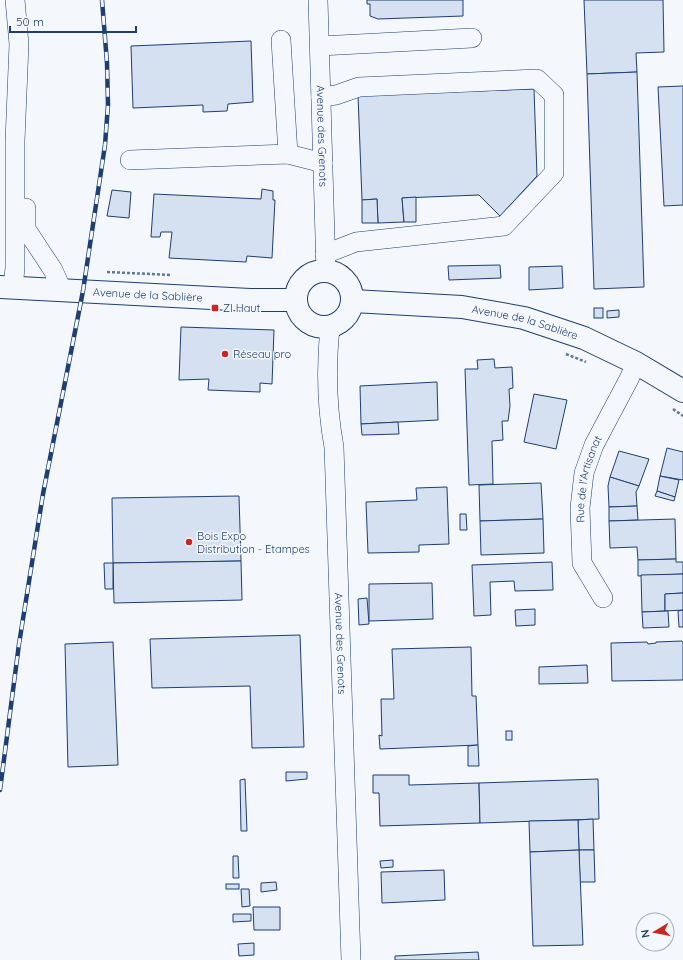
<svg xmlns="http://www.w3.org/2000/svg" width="683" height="960" font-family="Quicksand,sans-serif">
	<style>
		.building { fill: #d5e0f0; stroke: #1d3f73 }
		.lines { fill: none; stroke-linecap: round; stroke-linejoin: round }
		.minor-casing { stroke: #1d3f73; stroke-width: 20 }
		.major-casing { stroke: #1d3f73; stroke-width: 24 }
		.path { stroke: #5e769c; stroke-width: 2.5; stroke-dasharray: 3 2; stroke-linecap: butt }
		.minor { stroke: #f4f7fb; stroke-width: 19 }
		.major { stroke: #f4f7fb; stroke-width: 22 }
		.rail-casing { stroke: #1d3f73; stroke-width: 4.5 }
		.rail { stroke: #f4f7fb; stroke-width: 3; stroke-dasharray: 9; stroke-linecap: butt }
		.poi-dot { fill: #c62828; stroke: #f4f7fb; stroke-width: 1.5 }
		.labels { text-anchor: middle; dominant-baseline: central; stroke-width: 3; stroke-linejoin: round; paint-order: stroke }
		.street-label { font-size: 11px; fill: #1d3f73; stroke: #f4f7fb }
		.poi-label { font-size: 11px; fill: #1d3f73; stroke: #f4f7fb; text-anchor: start }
	</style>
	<rect width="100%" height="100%" fill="#f4f7fb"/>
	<!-- building -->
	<g class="building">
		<path d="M367,0H463V16L378,19L370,16V4H367Z"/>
		<path d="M584,0H663L664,52L636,53L637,72L587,74Z"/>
		<path d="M251,41L253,102L228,104L227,111L203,112V105L133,108L131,46Z"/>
		<path d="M637,72L644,287L594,289L587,74Z"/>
		<path d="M683,86V205L664,206L658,87Z"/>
		<path d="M534,89L537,176L500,216L479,195L402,198L404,222L378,223L377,199L362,200L358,95Z"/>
		<path d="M262,189L273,191V200H275L272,258L247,256L246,262L169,258L172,232H161L160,237H151L154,194L261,199Z"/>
		<path d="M112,190L131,192L129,218L107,216Z"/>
		<path d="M416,197V222H404L402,198Z"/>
		<path d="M377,199L378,223H362V200Z"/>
		<path d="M500,265L501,278L449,280L448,266Z"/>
		<path d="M562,266L563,288L529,290V267Z"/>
		<rect x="594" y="308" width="9" height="10"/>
		<path d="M619,310V317L607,318V311Z"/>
		<path d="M181,327L274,330L272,384L260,383V392L208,390L209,379L179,380Z"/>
		<path d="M494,359L495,368L512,367L513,388L509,389L510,406L508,421H502L503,440L492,441L493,484L469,485L465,369H478L477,360Z"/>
		<path d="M437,382L438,420L361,424L360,386Z"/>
		<path d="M534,394L567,400L556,449L524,442Z"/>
		<path d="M398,422L399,434L362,435L361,424Z"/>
		<path d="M667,448L683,452V480L660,476Z"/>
		<path d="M619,451L649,459L639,486L610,477Z"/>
		<path d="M660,476L679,480L675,497L657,491Z"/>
		<path d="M610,477L639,486L636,492L637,506L609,507L608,486Z"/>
		<path d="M541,483L543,519L480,521L479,485Z"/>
		<path d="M447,487L449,544L419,545V552L368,553L366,502L417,500L416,488Z"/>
		<path d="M657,491L675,497L674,501L655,496Z"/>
		<path d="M239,496L241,561L113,563L112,498Z"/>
		<path d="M637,506L638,520L609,521V507Z"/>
		<path d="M460,514H466L467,530H460Z"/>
		<path d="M543,519L544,553L481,555L480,521Z"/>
		<path d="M675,519L676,559L638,560L637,547L610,548L609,521Z"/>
		<path d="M676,559V562H683V574L638,576V560Z"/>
		<path d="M241,561L242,600L114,603L113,563Z"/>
		<path d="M552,562L553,590L515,591L514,581L490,582L491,615L474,616L472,565Z"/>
		<path d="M104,563H113V589H105Z"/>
		<path d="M683,574V593L665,594V611L642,612L641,575Z"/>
		<path d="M432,583L433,619L369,621V584Z"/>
		<path d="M683,593V610L665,611V594Z"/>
		<path d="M367,598L369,624L359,625L358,599Z"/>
		<path d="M535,609V625L516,626L515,610Z"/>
		<path d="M683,610V627H679L678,611Z"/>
		<path d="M668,611L669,627L643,628L642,612Z"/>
		<path d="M300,635L304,747L252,748L250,686L152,688L150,639Z"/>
		<path d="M682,641L683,642V680L612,681L611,643L647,642L648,644L656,643V642Z"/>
		<path d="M113,642L118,765L68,767L65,644Z"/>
		<path d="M471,647L472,696H476L478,745L380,749L379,735L382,736L381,699H394L392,649Z"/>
		<path d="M587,665L588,683L539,684V667Z"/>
		<rect x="506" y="731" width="6" height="9"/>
		<path d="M478,745L479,766H468V746Z"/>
		<path d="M286,772H307V779L286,781Z"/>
		<path d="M373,775H409V785L479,783L480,823L380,826L379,793H373Z"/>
		<path d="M245,779L247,831H241L240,780Z"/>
		<path d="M598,779L599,819L480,823L479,783Z"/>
		<path d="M593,819L594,850H579L578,820Z"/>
		<path d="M578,820L579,850L530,852L529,821Z"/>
		<path d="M579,850H594L595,882H580Z"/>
		<path d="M579,850L583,945L533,946L530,852Z"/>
		<path d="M233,856H238L239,878H233Z"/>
		<path d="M393,860V867L381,868L380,861Z"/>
		<path d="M444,870L445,900L382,903L381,872Z"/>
		<path d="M276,882L277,890L261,892V883Z"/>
		<rect x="226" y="884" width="13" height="5"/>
		<path d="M241,889H249L250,906L242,907Z"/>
		<path d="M253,907H280V930H254Z"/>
		<path d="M233,914H251V921L233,922Z"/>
		<path d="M254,943V955L239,956L238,944Z"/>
		<path d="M478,952L479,960H395V956Z"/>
	</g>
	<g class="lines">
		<!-- minor casing -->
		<g class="minor-casing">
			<g id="minor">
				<path id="s1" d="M318,0L326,271"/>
				<path d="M281,40L288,154"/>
				<path d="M320,46L472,38"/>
				<path d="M321,97L336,95L359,87L537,79L554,95V173L504,226L356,242L325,254"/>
				<path d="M130,160L288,154L323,163"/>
				<path d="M26,208V229L53,270L62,290"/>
				<path d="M13,287L15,268V141L19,44L15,0"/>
				<path id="s2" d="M330,327C326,366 327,409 334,447L351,960"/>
				<path id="s3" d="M603,598L582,563L580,508L584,473L594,445L629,379L636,363"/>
			</g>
		</g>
		<!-- major casing -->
		<g class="major-casing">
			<g id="major">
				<circle cx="324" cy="299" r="28"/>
				<path id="s4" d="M0,287L250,300H296"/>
				<path id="s5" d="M353,301L462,307L524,318L584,338L636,363L683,391"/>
			</g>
		</g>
		<!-- path -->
		<g class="path">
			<path d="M107,272L172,275"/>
			<path d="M566,354L586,362"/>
			<path d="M673,409L683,416"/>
		</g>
		<!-- minor -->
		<use href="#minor" class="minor"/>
		<!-- major -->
		<use href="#major" class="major"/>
		<!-- rail casing -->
		<g class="rail-casing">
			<path id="rail" d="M0,790L19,644L43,494L83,291L105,145L108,105L107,63L102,0"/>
		</g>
		<!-- rail -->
		<use href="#rail" class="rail"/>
	</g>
	<!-- markers -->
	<g class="poi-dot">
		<rect x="211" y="304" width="8" height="8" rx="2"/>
		<circle cx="225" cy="354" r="4"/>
		<circle cx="189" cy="542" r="4"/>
	</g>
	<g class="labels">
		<!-- street labels -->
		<g class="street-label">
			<text stroke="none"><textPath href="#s1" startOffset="136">Avenue des Grenots</textPath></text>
			<text stroke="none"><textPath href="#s4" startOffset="148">Avenue de la Sablière</textPath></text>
			<text stroke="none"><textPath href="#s5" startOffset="174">Avenue de la Sablière</textPath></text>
			<text stroke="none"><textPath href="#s3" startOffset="126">Rue de l'Artisanat</textPath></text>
			<text stroke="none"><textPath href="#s2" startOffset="317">Avenue des Grenots</textPath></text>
		</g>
		<!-- poi labels -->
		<g class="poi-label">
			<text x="223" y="308">ZI Haut</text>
			<text x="233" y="354">Réseau pro</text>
			<text x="197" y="536">Bois Expo<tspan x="197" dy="13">Distribution - Etampes</tspan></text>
		</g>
	</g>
	<!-- north arrow -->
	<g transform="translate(655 932) rotate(260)"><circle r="19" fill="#f4f7fb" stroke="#9eadc5"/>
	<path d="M0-3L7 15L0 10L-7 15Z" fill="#c62828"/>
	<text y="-6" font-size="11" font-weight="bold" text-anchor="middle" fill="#1d3f73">N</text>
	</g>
	<!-- scale -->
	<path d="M10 26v6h126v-6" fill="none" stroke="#1d3f73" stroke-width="2"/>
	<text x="16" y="26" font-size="12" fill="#1d3f73" stroke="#f4f7fb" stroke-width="3" paint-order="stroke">50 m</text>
</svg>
